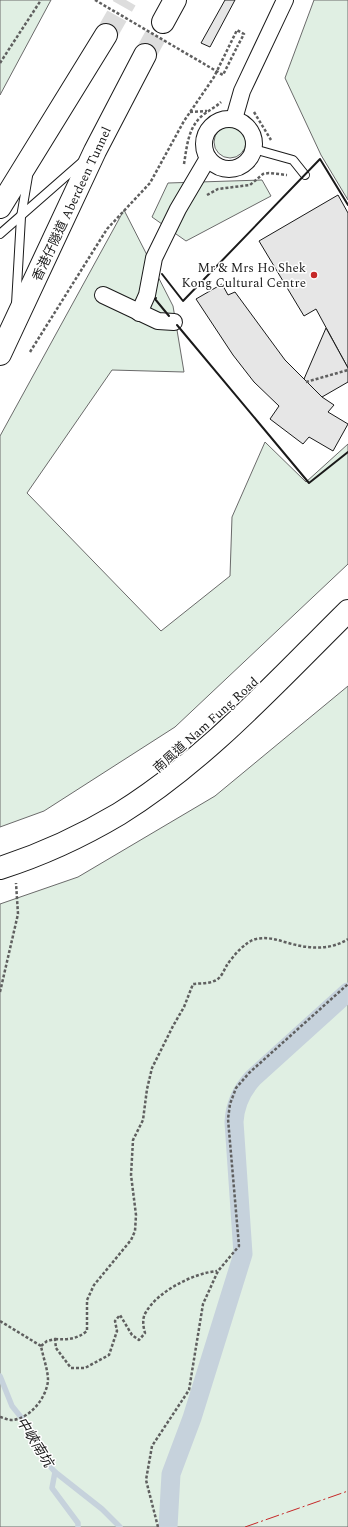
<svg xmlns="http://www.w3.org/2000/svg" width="348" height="1527" font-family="Spectral,'Noto Sans TC',serif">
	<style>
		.green { fill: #e0efe3; stroke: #6a6a6a }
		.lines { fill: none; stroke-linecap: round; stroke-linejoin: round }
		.stream { stroke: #c6d2dc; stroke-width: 5.5 }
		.canal { stroke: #c6d2dc; stroke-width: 19 }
		.building { fill: #e6e6e6; stroke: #1a1a1a }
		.highway-tunnel { stroke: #ddd; stroke-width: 22; stroke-dasharray: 22 11; stroke-linecap: butt }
		.lane-casing { stroke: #1a1a1a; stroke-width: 10 }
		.street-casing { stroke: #1a1a1a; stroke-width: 18 }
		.secondary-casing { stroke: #1a1a1a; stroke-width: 24 }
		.highway-casing { stroke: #1a1a1a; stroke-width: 24 }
		.path { stroke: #5f5f5f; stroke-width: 2.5; stroke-dasharray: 3 2; stroke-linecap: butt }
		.lane { stroke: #fff; stroke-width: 8 }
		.street { stroke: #fff; stroke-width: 16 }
		.secondary { stroke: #fff; stroke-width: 22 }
		.highway { stroke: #fff; stroke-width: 22 }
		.path-bridge { stroke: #5f5f5f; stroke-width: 2.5; stroke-dasharray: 3 2; stroke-linecap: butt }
		.wall { stroke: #1a1a1a; stroke-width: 2 }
		.power { stroke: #c62828; stroke-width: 1; stroke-dasharray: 14 3 2 3; stroke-linecap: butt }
		.poi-dot { fill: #c62828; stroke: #fff; stroke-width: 1.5 }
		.labels { text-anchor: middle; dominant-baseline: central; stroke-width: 3; stroke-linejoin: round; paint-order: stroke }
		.street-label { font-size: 13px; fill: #1a1a1a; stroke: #fff }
		.poi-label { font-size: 13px; fill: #1a1a1a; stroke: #fff; text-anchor: end }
		.water-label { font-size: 14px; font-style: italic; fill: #1a1a1a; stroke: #fff }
	</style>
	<rect width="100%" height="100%" fill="#fff"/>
	<!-- green -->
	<g class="green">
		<path d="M0,0H51L0,95Z"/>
		<path d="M314,0H348V200L321,155L285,78Z"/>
		<circle cx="230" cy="142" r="16"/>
		<path d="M262,180L271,196L186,241L152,217L168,183Z"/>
		<path d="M124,210L173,306L184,372L112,370L27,493L161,631L230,576L232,517L265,442L306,482L348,444V564L175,727L44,811L0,827V436Z"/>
		<path d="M348,686V1527H0V904L78,877L215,796Z"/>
	</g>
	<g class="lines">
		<!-- stream -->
		<g class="stream">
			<path d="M0,1376L12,1406L33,1432L42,1457L55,1472L52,1488L78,1523V1527"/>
			<path d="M55,1472L102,1509L120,1527"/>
		</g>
		<!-- canal -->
		<path class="canal" d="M168,1527L171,1474L192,1418L243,1254L234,1122C235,1104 241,1091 253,1078L348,992"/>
	</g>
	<!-- building -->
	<g class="building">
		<path d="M225,0H235L210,47L201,43Z"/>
		<path d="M338,195L348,213V368L316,309L304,316L259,241Z"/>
		<path d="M222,284L228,295L235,292L285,360L322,397L334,405L328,412L348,424L333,451L309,437L303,444L270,419L279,406L254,382L233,355L196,299Z"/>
		<path d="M326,328L348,368V382L322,397L304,379Z"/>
	</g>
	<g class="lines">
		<!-- highway-tunnel -->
		<g class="highway-tunnel">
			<path d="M106,35L126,0"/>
			<path d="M145,55L163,22"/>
		</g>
		<!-- lane casing -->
		<g class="lane-casing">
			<g id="lane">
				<path d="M254,149L293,160L305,175"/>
				<path d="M0,234L81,163"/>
				<path d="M16,304L21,217L28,176"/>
			</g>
		</g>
		<!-- street casing -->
		<g class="street-casing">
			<g id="street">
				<circle cx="229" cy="144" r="25"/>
				<path d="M234,119L242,91L285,0"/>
				<path d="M103,295L158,321L174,322"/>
				<path d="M139,313L147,295L154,258L178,209L208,158"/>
			</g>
		</g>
		<!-- secondary casing -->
		<g class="secondary-casing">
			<path id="secondary" d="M0,868C41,855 82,836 119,814C206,760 276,682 348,611"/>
		</g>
		<!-- highway casing -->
		<g class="highway-casing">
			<g id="highway">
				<path d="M163,22L175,0"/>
				<path d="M0,207L106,35"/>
				<path d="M0,354L95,151L145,55"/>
			</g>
		</g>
		<!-- path -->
		<g class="path">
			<path d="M0,63L41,0"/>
			<path d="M190,112L207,111"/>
			<path d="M254,112L271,140"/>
			<path d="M184,164C187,146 188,127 203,115C209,110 216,107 221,102"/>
			<path d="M207,195L218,189L250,185L263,174L269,173L287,175"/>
			<path d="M30,352L107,229L150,183L184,121L214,77L237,30L244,34L237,47"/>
			<path d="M306,382L348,370"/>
			<path d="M0,992L18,914L16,883"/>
			<path d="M0,1321L41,1346"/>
			<path d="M55,1339C68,1340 77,1339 87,1331V1300L94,1285L131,1240L135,1231L136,1215L131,1175L133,1140L143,1120L147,1089L152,1068L173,1026L184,1007L193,984C200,983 208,984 214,981C221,979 224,970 227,965C233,956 246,941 256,939C269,936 280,941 292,944C311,949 331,950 348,939"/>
			<path d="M0,1417C4,1418 8,1420 12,1420C30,1419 47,1397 48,1380C48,1370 43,1357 41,1346L47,1341L55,1339L56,1348L71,1368H85L109,1355L117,1331L115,1321L120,1315L132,1335L139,1340L145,1333C143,1326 142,1318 146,1312C158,1291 194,1273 217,1271"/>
			<path d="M158,1527L146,1480L152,1446L189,1390L203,1304L218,1271L239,1246L228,1119L230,1104L236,1088L249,1073L348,984"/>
		</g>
		<!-- lane -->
		<use href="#lane" class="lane"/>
		<!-- street -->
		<use href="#street" class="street"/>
		<!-- secondary -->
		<use href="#secondary" class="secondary"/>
		<!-- highway -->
		<use href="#highway" class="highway"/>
		<!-- path-bridge -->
		<path class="path-bridge" d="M95,0L223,75L237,47"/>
		<!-- wall -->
		<g class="wall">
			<path d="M162,274L183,301L320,159L348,205"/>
			<path d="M156,298L155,299L169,316"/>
			<path d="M177,325L309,483L348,452"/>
		</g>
		<!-- power -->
		<path class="power" d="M245,1527L348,1491"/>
	</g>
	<!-- markers -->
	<circle class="poi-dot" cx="314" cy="275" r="4"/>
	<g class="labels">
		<!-- street labels -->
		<g class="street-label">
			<text transform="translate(72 204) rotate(-65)">香港仔隧道 Aberdeen Tunnel</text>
			<text transform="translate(206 725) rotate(-42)">南風道 Nam Fung Road</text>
		</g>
		<!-- poi labels -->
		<g class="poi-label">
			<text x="306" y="268">Mr &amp; Mrs Ho Shek<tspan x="306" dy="15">Kong Cultural Centre</tspan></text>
		</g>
		<!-- water labels -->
		<g class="water-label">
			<text transform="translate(35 1442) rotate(58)">中峽南坑</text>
		</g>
	</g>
</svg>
